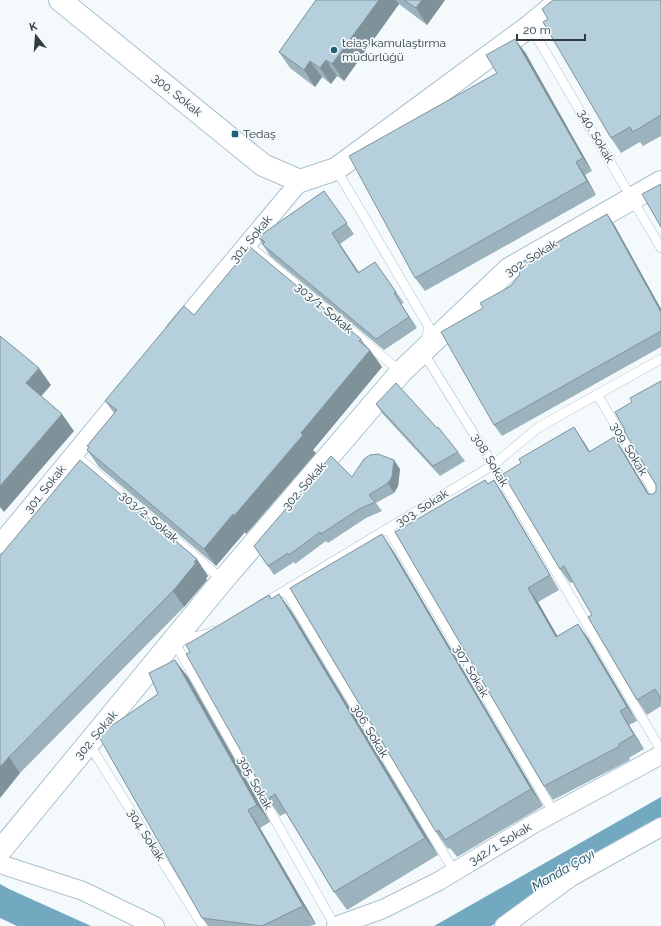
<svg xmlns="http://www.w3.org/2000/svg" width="661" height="926" font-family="Raleway,sans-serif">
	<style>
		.water { fill: #72a9c1 }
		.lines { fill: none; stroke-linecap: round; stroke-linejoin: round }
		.service-casing { stroke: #a8c2cf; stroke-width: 10 }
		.minor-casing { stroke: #a8c2cf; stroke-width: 20 }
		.tertiary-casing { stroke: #a8c2cf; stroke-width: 24 }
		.service { stroke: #fff; stroke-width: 9 }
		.minor { stroke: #fff; stroke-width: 18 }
		.tertiary { stroke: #fff; stroke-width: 22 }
		.wall { fill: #9cb3bd }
		.shaded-wall { fill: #7f929a }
		.building { fill: #b5d0dc; stroke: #7f929a }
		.poi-dot { fill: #225f76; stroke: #f4fafc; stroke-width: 1.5 }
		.labels { text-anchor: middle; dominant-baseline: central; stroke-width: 3.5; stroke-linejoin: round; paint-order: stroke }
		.poi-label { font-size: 12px; fill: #313c41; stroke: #f4fafc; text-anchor: start }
		.street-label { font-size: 12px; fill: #313c41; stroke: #f4fafc }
		.water-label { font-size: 13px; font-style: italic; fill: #06384a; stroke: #f4fafc }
	</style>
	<rect width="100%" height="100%" fill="#f4fafc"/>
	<!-- water -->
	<g class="water">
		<path d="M661,797V829L491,926H434Z"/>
		<path d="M0,884L9,889L91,926H17L0,918Z"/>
	</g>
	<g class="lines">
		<!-- service casing -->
		<g class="service-casing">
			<g id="service">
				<path d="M530,26L661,248"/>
				<path d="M336,169L429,327L423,352L493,465L661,750"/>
				<path d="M247,244L401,372"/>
				<path d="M597,394L661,503"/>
				<path d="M74,454L223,580"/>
				<path d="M388,529L554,813"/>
				<path d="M286,591L454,871"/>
				<path d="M261,605L493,465L539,427L661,359"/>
				<path d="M214,631L208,634L174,641L335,926"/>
				<path d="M89,744L203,926"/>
			</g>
		</g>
		<!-- minor casing -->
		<g class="minor-casing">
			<g id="minor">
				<path d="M175,331L300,181"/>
				<path d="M0,544L126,391"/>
				<path d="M0,864L83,891L155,926"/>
				<path d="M336,926L383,909L439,881L535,823L661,755"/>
				<path d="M504,926L571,877L661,827"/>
			</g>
		</g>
		<!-- tertiary casing -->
		<g class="tertiary-casing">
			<g id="tertiary">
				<path d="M60,0L263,165L300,181L336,169L530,26L561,0"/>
				<path d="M0,851L223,580L401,372L509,269L661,182"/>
			</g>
		</g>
		<!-- service -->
		<use href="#service" class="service"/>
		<!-- minor -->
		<use href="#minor" class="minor"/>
		<!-- tertiary -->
		<use href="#tertiary" class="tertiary"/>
	</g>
	<!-- wall -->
	<g class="wall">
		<path d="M316,0H445L427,25L399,4L344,81L337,76L331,84L322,77L315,87L290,68L279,52Z"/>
		<path d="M661,0V136L643,146L640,142L621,153L611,138L548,19Z"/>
		<path d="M525,52L592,171L585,175L596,195L425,291L415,278L497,73Z"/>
		<path d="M324,191L354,234L340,244L359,272L375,262L404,303L401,304L417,328L384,350L270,256L258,237Z"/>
		<path d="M607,214L615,226L661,309V347L502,436L494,425L483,308L511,286Z"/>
		<path d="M194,315L361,339L382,367L313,450L316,453L246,534L245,532L216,566L99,467L87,450L89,448L87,446L114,413L105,401Z"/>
		<path d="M661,381V706L647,715L637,700L592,615L573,582L570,583L560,569L584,442L590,452L614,437L624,452L649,494H653L656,491V485L625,430L632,402Z"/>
		<path d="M376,404L458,452L465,461L440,476L382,413Z"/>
		<path d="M400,469L398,486L394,493L376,503L382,511L366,518L328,543L326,541L295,564L294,562L274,575L254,546L352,477Z"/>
		<path d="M485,480L488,484L494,480L503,494L559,590L538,602L557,636L588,638L637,721L629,725L644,749L629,758L630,760L553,800L544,786Z"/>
		<path d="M394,552L543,806L457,857L450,848L448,849L436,832Z"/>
		<path d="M0,556L208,576L206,578L207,580L184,607L20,773L0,798Z"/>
		<path d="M279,594L292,612L438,855L347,910L334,892L286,813L280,816L268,799L190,652L269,595L272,599Z"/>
		<path d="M188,677L270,822L260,828L316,924L310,926H208L202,918Z"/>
	</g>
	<!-- shaded-wall -->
	<g class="shaded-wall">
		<path d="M379,0H396L399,4L344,81L332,64Z"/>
		<path d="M422,0H445L427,25L416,8Z"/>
		<path d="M515,39L525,52L592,171L583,158Z"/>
		<path d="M326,60L337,76L331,84L320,68Z"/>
		<path d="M310,61L322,77L315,87L304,70Z"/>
		<path d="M576,162L585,175L596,195L587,181Z"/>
		<path d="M607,214L615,226L661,309V312Z"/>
		<path d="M332,233L340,244L366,284L358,273Z"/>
		<path d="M394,293L401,304L417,328L409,317Z"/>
		<path d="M370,350L382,367L313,450L316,453L246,534L245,532L216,566L204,549Z"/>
		<path d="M39,368L51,385L38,400L26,383Z"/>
		<path d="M62,414L74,431L4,512L0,507V486Z"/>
		<path d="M574,427L584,442L599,467L589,452Z"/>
		<path d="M614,437L624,452L656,506L646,491Z"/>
		<path d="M394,460L400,469L398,486L394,493L388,483Z"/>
		<path d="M494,480L503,494L559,590L550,575Z"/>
		<path d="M382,534L394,552L543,806L531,789Z"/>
		<path d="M197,559L208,576L206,578L207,580L184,607L173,591Z"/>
		<path d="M528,588L538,602L566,651L556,637Z"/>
		<path d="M279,594L292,612L438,855L425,838Z"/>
		<path d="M578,624L588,638L637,721L627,707Z"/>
		<path d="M175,660L188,677L270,822L257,805Z"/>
		<path d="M620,711L629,725L644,749L634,735Z"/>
		<path d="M9,757L20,773L0,798V767Z"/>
		<path d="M248,810L260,828L316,924L303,906Z"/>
	</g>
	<!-- building -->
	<g class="building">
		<path d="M316,0H379L332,64L326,60L320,68L310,61L304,70L279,52Z"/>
		<path d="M404,0H422L416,8Z"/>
		<path d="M553,0H661V115L633,132L630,127L611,138L543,22L548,19L542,9Z"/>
		<path d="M515,39L583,158L576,162L587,181L415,278L349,156L497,73L486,55Z"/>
		<path d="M661,184V227L642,194Z"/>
		<path d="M324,191L347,223L332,233L358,273L375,262L396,292L394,293L409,317L376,339L262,244L265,242L258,237Z"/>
		<path d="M607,214L661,312V331L494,425L441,332L483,308L480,303L511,286L520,274L515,266Z"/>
		<path d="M250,247L361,339L359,341L370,350L301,433L303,435L234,516L233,514L204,549L87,450L89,447L87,446L117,410L105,401L184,306L194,315Z"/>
		<path d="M0,336L39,368L26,383L62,414L0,486Z"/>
		<path d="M661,381V699L655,689L637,700L588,617L592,615L578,591L564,566L560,569L503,474L521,463L519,459L574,427L589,452L614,437L646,491L648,494H653L656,491V485L624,431L625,430L615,412L632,402L630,398Z"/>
		<path d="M396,383L437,428L438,427L458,452L433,466L376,404Z"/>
		<path d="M378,454L394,460L392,477L388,483L369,495L375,502L359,509L321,534L320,532L289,555L288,553L268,566L254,546L331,456L352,477L364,459L370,455Z"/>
		<path d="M80,460L197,559L194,562L196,563L173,591L9,757L0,767V556Z"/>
		<path d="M485,480L488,484L494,480L550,575L528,588L556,637L578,624L627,707L620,711L634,735L619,744L620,746L544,786L395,532Z"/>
		<path d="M382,534L531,789L445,840L439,830L436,832L290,588Z"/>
		<path d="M279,594L425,838L334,892L275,794L268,799L186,654L190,652L186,645L269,595L271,599Z"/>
		<path d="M175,660L257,805L248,810L303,906L262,926L202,918L98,735L158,694L149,673Z"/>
	</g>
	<!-- markers -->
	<g class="poi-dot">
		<circle cx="334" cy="50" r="4"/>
		<rect x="231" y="130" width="8" height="8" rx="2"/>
	</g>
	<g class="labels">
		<!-- poi labels -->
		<g class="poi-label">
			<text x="342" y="43">teiaş kamulaştırma<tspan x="342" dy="14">müdürlüğü</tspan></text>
			<text x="243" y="134">Tedaş</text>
		</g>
		<!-- street labels -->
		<g class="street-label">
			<text transform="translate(177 95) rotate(39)">300. Sokak</text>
			<text transform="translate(596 136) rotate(60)">340. Sokak</text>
			<text transform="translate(251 239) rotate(-50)">301. Sokak</text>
			<text transform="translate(531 258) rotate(-32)">302. Sokak</text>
			<text transform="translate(324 308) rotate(40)">303/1. Sokak</text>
			<text transform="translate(629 449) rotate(59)">309. Sokak</text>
			<text transform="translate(490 460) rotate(59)">308. Sokak</text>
			<text transform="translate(304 486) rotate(-49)">302. Sokak</text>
			<text transform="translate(45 489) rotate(-51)">301. Sokak</text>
			<text transform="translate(422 508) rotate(-32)">303. Sokak</text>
			<text transform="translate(149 517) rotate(40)">303/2. Sokak</text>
			<text transform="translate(471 671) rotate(60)">307. Sokak</text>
			<text transform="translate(370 731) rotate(59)">306. Sokak</text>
			<text transform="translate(96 735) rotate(-50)">302. Sokak</text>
			<text transform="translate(255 783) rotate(61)">305. Sokak</text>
			<text transform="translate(146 835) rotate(58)">304. Sokak</text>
			<text transform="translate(500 844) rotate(-31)">342/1. Sokak</text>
		</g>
		<!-- water labels -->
		<g class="water-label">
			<text transform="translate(563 870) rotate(-30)">Manda Çayı</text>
		</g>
	</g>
	<!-- north arrow -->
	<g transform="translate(36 36) rotate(343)" stroke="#f4fafc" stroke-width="3" paint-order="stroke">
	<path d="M0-3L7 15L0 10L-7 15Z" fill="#313c41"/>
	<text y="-6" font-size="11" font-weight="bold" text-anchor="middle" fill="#313c41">K</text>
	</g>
	<!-- scale -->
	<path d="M517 34v6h68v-6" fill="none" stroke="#313c41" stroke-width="2"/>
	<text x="523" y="34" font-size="12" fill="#313c41" stroke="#f4fafc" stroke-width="3" paint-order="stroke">20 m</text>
</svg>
